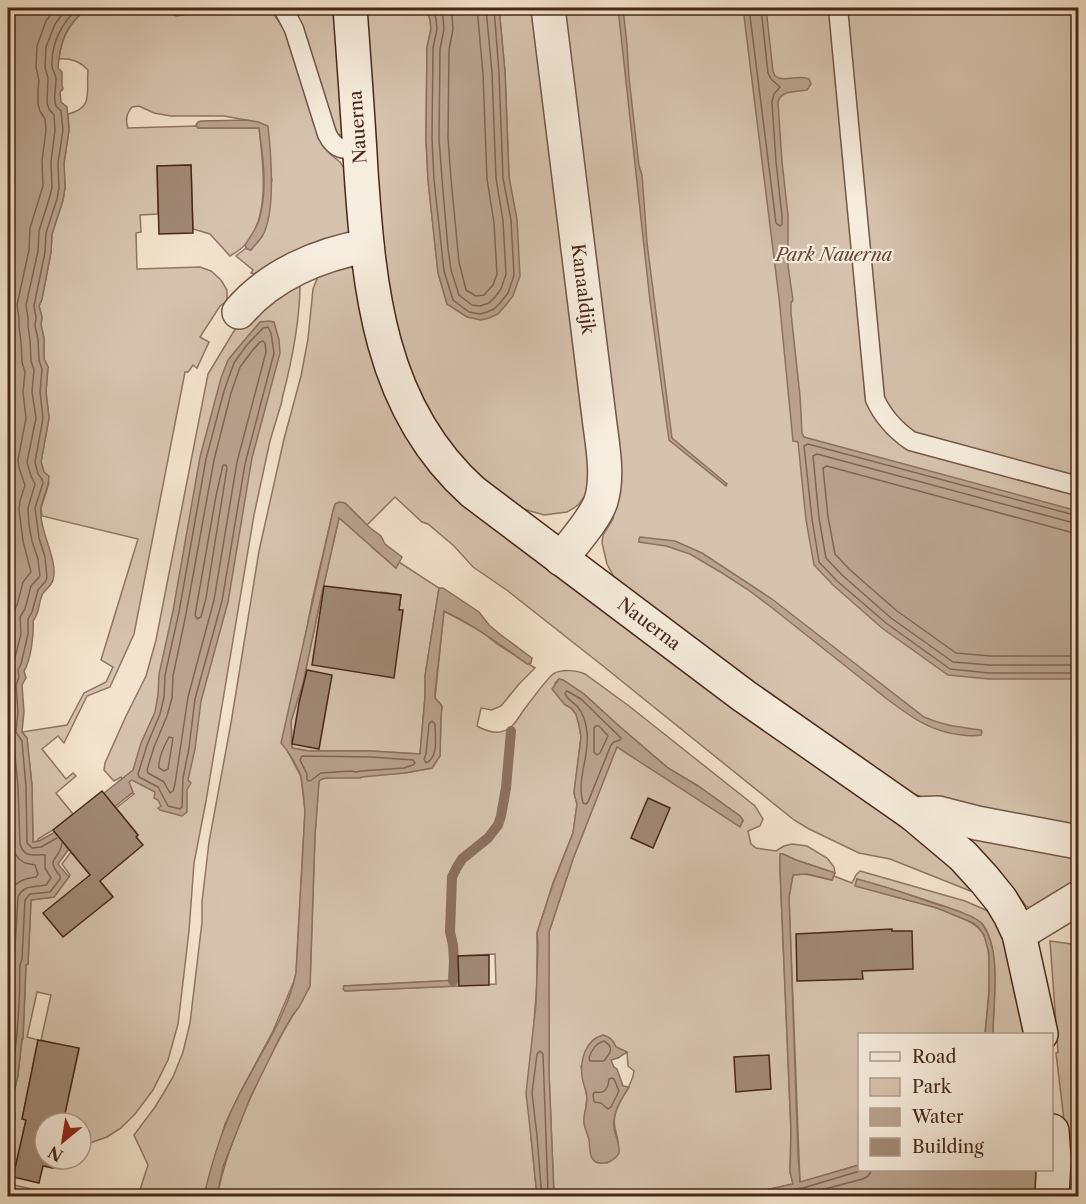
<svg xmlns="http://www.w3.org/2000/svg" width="1086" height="1204" font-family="'Libre Caslon Text',serif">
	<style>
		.green { fill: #d6c3ae; stroke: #907564; stroke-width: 1.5; fill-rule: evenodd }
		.water { fill: #b9a38f; stroke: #8c7160; stroke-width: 1.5 }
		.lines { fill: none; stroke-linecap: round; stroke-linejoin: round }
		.shore { stroke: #816554; stroke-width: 1.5 }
		.stream { stroke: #8c7160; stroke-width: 10 }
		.building { fill: #a18976; stroke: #492719; stroke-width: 1.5 }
		.lane-casing { stroke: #745646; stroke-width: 21 }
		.street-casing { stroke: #745646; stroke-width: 36 }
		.secondary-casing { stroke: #492719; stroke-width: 36 }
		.lane { stroke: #f7edde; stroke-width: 18 }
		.street { stroke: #f7edde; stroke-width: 33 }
		.secondary { stroke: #f7edde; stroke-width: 33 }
		.labels { text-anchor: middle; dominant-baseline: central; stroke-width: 4.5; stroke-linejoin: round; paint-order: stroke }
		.street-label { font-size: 18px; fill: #492719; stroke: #f7edde }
		.park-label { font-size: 18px; font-style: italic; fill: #654637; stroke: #f7edde }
	</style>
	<rect width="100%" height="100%" fill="#f3e3cc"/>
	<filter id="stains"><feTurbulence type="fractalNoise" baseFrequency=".00333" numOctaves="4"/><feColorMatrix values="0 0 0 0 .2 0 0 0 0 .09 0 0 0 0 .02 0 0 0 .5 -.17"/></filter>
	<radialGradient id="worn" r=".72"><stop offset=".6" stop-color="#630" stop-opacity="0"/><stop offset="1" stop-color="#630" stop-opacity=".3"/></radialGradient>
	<!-- green -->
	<g class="green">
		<path d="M88,8H173V13L176,16L238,8H264L271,10L285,31L320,140L330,154L340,162L346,171L350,233L256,274L251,273L253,270L236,256L246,248L251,250L272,180L258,122L224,116H171L154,113L139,106L132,107C126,114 125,120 128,128L197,126L198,128H259C263,163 271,217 245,245C241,249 235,253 230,256L210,234L193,229L191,165L157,166L158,214L140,215L141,232L136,233L137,269L200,267L211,271L221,280L227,290V301L220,306L200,337L209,342L197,368L193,365L188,372H185L134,634L110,687L87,696L64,743L58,736L42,749L66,779L73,773L76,776L56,793L73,814L53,830L38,839L39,841L33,842L32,786L27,738L22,732L67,725L84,693L106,682L113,667L101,660L138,539L42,516L41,508L49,483L44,472L41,462L49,418L46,392L48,367L44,359V338L41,325L42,317L39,306L42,299L51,252L52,234L63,200L65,188L64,163L69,130L68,114C94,108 86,92 88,70C79,61 71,58 59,59C61,37 72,20 88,8Z"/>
		<path d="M293,8H336L344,133L341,135L337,134L334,130Z"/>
		<path d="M366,8H426L430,20L431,29L427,47L426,139L428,180L438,272L447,304L511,192L509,177L505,72L499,8H541L594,459L587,493L579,504L574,508L567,512L544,515L520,508L474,472L438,429L415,389L399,339L383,261Z"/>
		<path d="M556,8H1078V829L939,802L907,792L818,731L615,579L607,564L602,543L603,535L613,519L614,509Z"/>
		<path d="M344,263L354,269L393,409L937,850L974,890L973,892L890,859L859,853L809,829L794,820L603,666L508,591L473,567L454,546L428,524L422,522L395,497L367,525L345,503L334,507L312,601L285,746L301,777L305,811L296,973L294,981L273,1031L240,1093L225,1124L204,1196H138L148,1165L134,1135L155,1107L163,1094L173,1077L183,1052L190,1023L202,922V902L209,842L231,723L259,551L284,439L301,376L308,339L313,289L320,271Z"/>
		<path d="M300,283C300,323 292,361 282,399V401L270,441L254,515L206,801L194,863L189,931L178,1024L168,1060L153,1090L135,1114L121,1128L107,1137L93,1142L81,1143V1123H56L64,1118L79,1049L41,1040L51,995L37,992L27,1037L38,1040L22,1119L26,1120L13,1177L10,1174L15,1113L12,1111V1101L18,1075L22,1039L23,1038L26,964H28L31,900L54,897L70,875L62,864L71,852L90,874L142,845L136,837L138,835L116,808L134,794L132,793L127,797L117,783L122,779L121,777L114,781L104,770L105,763L126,716L146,676L156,640L208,374L234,331L246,314Z"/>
		<path d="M339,518L369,527L372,547L395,567L399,562L439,588L425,676V697L420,754L371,751H309L292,748L291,721L303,683L321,597ZM381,592L401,595L399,610H402L344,627L379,607Z"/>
		<path d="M444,611L481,631L497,644L535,668L519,684L501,706L492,710L481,708L477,726C484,730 492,733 500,732C512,730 517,720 523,711C529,703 546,680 553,674C561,669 577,670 585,674L629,706L755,806L763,819L760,826L748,831L751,844L756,848L776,851L784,846L792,844L807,846L827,858L834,867L835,873L796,860L783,854H780V869L791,1131L790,1172L793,1184L737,1196H554L549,1073V932L573,859L617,746L740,826L743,821L740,816L698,786L668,768L619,726L584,694L563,680L559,679L555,683L564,704L571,708L576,714L579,725L581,737L574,793L577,804L573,833L553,883L537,933V982L532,1048L531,1137L537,1196H217C229,1140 253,1089 280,1038C289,1020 301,1004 310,986L315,835L319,781L322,779L326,778L405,773L432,768L440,756L441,716L442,706L435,698ZM495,954L496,984L345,991L344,986L459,980L458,956ZM613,1041L616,1047L627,1052L628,1066L634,1071C632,1089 618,1098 615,1115C612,1128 618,1133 618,1143C619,1147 617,1153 616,1157L607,1163L597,1162L584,1123L587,1097L581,1066Z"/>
		<path d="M957,832L1078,856V888L1032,909L1026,906L999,870Z"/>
		<path d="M860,871L965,901L988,911L1000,923L1029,1034H993C993,1005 1001,950 983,925C975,912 877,885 857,879L856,886C869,889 882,893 896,897C918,903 972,914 983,934C995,955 987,1010 985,1034H860L859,1165L800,1183L789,897L793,875C806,872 819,878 832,880L834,876L852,883L856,875Z"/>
		<path d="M1050,941L1078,945V1142L1066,1137L1056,1053L1058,1052Z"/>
		<path d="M9,1184L64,1196H9Z"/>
	</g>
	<!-- water -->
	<g class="water">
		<path d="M8,8H88C66,25 60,40 58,68L62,72V85L63,89L60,92L61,102L67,107L69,130L64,163L65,188L63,200L52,234L51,252L42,299L39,306L42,317L41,325L44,338V359L48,367L46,392L49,418L41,462L44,472L49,476C49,488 43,496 41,507C38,530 59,560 53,580C51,587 45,589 42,595C38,605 40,612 33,621C34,634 31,660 24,671L26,678L22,685L24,712L22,732L27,738L32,786L33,842L39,841L55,832L133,770L141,743L155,712L158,695L159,674L173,611L200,457L221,378L228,360L242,343L260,322L269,321L274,322L279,340L280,353L252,458L228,602L201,701L195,749L188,780L191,783L187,790V812L182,816L160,810L158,808L161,806L158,800L154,798L155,792L132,780L129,782L133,792L66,846L69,849L58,864L69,877L54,897L31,900L28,964L26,965L23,1039H22L18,1075L12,1100L14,1103L12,1111L15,1113L9,1196H8Z"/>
		<path d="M426,8H499L505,72L509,177L517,219L520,276L513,296L505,306L498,314L489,318L481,320L467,317L447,304L438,273L428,180L426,139L427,47L431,29L430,20Z"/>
		<path d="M618,8H623L627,45L629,78L639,166L642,175L647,243L672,438L727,484L726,486L669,440L650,301Z"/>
		<path d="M743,8H766L773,71L775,76C785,83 798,74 809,79L811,84L807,90C796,92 781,90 778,102L782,162L788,215V266L793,300L791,303V313L800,396L802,433L804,437L1078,511V679H989L948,675L882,628L833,585L814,565L806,520L798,442L793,441L779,298Z"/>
		<path d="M246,120L258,122L268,126C271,154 276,210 263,235C260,240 255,245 251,250L247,249L245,245C250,237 256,229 259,220C268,191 263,157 259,128H198L196,125L198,122L201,121Z"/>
		<path d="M339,502L345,503L369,527L381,536L385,544L402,557L396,568L339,518L321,597L303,683L291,721L292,748L309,751H371L420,754L425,697V676L439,588H443L479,612L489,625L501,635L532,658L531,663L527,664C501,645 474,625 444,611L435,693V698L442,706L441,716L440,756L432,768L405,773L362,777L360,778H326L322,779L319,781L315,835L310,986L299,1007L292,1016L280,1037L250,1098L223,1167L217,1196H204C212,1161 223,1125 240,1093C260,1054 287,1016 296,973L305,811C304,800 303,787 301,777C299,769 287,749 281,743L333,511L335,504Z"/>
		<path d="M640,537L675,541L702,553L772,599L924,717C944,726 959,727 981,730L982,732L981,735C975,736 969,736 962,735C931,732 911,717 887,699L771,607L747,589L722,573L690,554L666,546L639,542V539Z"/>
		<path d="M559,679L563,680L584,694L619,726L668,768L698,786L740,816L743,820L740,827L617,747L573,859L549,932V1073L554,1196H537L531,1137L526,1093L536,1004L538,945L537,933L553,884L573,833L577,804L574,793L581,737L579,725L576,714L571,708L564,704L552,689Z"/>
		<path d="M780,854H783L796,860L835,873L832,880L807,874L793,875L789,897L798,1154L800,1182L859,1165L860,1170H1052L1071,1160L1076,1141L1078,1142V1196H737L793,1184L790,1172L791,1131L780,869Z"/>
		<path d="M857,879C880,885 902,892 924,900C937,905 976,914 983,925C1002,952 993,1003 993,1034H985L989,994V953L984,935L979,928L973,923L937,908L855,886Z"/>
		<path d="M459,980V986L345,991L343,989L344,986Z"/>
		<path d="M603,1035C610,1037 613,1040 616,1047L627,1052L618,1058L611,1060L614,1067L617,1069L623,1086L629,1087C621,1100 612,1112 614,1129C616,1137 620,1144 619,1153C614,1162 598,1168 592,1158C589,1153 590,1145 589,1140C588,1134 584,1128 584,1122C583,1115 587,1107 587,1099C587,1091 583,1084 582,1077C580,1060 585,1040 603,1035Z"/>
	</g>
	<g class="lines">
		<!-- shore -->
		<g class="shore">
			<path d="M433,8L436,19L437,29L433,48L432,139L434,180L444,271L453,300L469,312L480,314L487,312L494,309L501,302L508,293L514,275L511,220L503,178L499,73L494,8"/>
			<path d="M440,8L443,17L444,29L440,49L439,139L442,179L448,249L451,270L459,295L472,305L480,306L489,303L495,297L501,289L506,274L503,221L496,178L492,73L486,8"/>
			<path d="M450,8L452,16L453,29L449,50L448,138L451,179L459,262L466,290L476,296L484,295L493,285L497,274L494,223L487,179L483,74L477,8"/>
			<path d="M749,8L776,223L780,226L782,224V216L776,162L772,102L774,94L780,87L771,79L768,73L761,8"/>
			<path d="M268,327L271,333L274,353L245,464L222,601L195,699L189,748L183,778L182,807L180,809L168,806L158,787L139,777L138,774L147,745L160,714L164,697L165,675L179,612L206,459L224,391L234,363L246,346L263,328Z"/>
			<path d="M263,341L265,343L266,352L237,462L214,600L188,697L175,784L173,791L170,793L164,782L148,773L147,770L154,747L167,716L172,698L173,676L186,614L214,460L231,393L240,367L252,351L260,342Z"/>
			<path d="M223,465H226L227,468L206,598L201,617L197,619L195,615L216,496Z"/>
			<path d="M1078,516L808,444L804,446L812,519L819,562L837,581L886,623L950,669L989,673H1078"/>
			<path d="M1078,524L817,454L813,456L819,518L826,558L842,575L891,618L953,662L990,665H1078"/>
			<path d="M1078,533L1070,532L827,466L823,468L828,517L835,554L849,569L897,611L956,653L990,656H1078"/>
			<path d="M8,647L11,632L12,615L17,605L23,582L31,572L23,541L19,509L20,501L25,485L19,468L18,460L26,418L23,392L25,372L22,362L21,342L19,327V318L17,305L29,250L30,228L43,186L42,161L46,130L45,119L40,111L38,104V90L39,81L36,67L37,46L46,21L56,8"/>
			<path d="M567,691L581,699L621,738L620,740L614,742L611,745L588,802L586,804L583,803C576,779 590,756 587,732C586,723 583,713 577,706C572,701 567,700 565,693Z"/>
			<path d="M432,721L435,724C435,737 439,757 426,763L424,759L426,754L429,724Z"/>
			<path d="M596,726H599L608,736L600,753L597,755L594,752V728Z"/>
			<path d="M169,737L173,738L168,769L164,771L159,768C158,758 164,746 169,737Z"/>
			<path d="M302,756L371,757L413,760L415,763L413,765L404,768L361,771L356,772L351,771L321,773L310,781L307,780V774L300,760Z"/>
			<path d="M8,773L11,848L19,859L25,863L35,865L38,874L36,877C9,880 8,894 8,917"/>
			<path d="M57,838L41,847L32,848L27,843L26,787L22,741L16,732L18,712L16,685L19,677L18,670L21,664L28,634V619L32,612L38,590L45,582L47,578L45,557L39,538L35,508L43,483L42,479L38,474L35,462L43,418L40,392L42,369L39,360L38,339L35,326L36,317L34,306L45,252L46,233L57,199L59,188L58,163L63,130L61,111L56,106L55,102C54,94 56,87 56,79C56,73 52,71 52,66C51,44 62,21 79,8"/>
			<path d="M604,1041C616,1048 609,1054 604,1061H590L589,1058C591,1051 596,1043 604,1041Z"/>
			<path d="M8,1047L10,1032L18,897C23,885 34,887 46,885L51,878L45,868V855C33,854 25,859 20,844L18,787L14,744L9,733L10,712L9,685L11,677V668L14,661L21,634L20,617L25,609L31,586L40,576L38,559L32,541L29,525L28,508L35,484L31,476L27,462L36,418L32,392L34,370L31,361L30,340L28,326V318L26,305L38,251L39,231L50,196L52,187L51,162L55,130L54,115L49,109L47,103L48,78L45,67L46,47L55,24L67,8"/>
			<path d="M612,1078L614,1079L619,1091L611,1107L608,1109L601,1103L594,1102L593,1094L595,1092C605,1094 608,1089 609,1079Z"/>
			<path d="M8,1093C17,1051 20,1008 20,965L22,959L25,900L30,894L50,892L60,879V876C44,857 60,861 62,843"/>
			<path d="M542,1196L543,1194L541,1186L537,1136L532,1093L537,1054L540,1051L543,1054L548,1192L547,1194L548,1196"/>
			<path d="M765,1196C776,1194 794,1188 803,1188L863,1170"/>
			<path d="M798,1196L863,1179L868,1176L872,1170"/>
		</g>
		<!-- stream -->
		<path class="stream" d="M453,981L454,961L453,945L450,932L452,877L457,867L462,859L488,838L498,825L501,816L506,788L511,731"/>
	</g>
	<!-- building -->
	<g class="building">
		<path d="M191,165L193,233L159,234L157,166Z"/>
		<path d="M324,586L401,595L399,610H403L394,678L312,665Z"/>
		<path d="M307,670L332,675L319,749L292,744L299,703Z"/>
		<path d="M102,791L138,835L136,837L143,845L100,881L113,897L63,937L43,913L90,875L53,830Z"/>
		<path d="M648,798L670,808L653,848L631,838Z"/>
		<path d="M892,929V931H912L913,969L862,971L863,979L797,981L796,934Z"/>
		<path d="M489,955V985L459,986L458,956Z"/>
		<path d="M38,1040L79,1048L63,1123H45V1159H55L53,1168L43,1166L39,1183L13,1177L26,1120L22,1119Z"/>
		<path d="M769,1055L771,1089L736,1092L734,1057Z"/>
	</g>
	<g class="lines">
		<!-- lane casing -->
		<g class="lane-casing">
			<g id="lane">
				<path d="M283,8L294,29L327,134C335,150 343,150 360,149"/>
				<path d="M838,8L875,399C883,417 894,429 911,441L1078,486"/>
			</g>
		</g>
		<!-- street casing -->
		<g class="street-casing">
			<g id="street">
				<path d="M548,8L599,417C602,443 609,475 601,501C595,519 573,543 561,559"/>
				<path d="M239,312C270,275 320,254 367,246"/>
				<path d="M913,814L938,813L977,823L1078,842"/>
				<path d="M1019,934L1078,898"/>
			</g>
		</g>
		<!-- secondary casing -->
		<g class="secondary-casing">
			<g id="secondary">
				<path d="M350,8C354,62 358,116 361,171C369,288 379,408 473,492L744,696L913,814L963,856L984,879L1001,900L1010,915L1019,934L1041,1034"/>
				<path d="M1052,1131L1054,1159L1052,1196"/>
			</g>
		</g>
		<!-- lane -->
		<use href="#lane" class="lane"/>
		<!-- street -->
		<use href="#street" class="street"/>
		<!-- secondary -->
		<use href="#secondary" class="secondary"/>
	</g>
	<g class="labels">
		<!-- street labels -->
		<g class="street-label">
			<text transform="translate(358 127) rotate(-94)">Nauerna</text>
			<text transform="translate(583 289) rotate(83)">Kanaaldijk</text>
			<text transform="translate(649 624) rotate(37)">Nauerna</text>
		</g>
		<!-- park labels -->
		<g class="park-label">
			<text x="834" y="255">Park Nauerna</text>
		</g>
	</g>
	<!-- margin -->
	<rect width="1086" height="1204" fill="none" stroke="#f3e3cc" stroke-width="30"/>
	<rect x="9" y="9" width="1068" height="1186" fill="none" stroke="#492719" stroke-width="3"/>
	<rect x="15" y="15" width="1056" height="1174" fill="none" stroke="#492719" stroke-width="1.5"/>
	<!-- legend -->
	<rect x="858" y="1033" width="195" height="138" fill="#f7edde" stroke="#b19e8f" stroke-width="1.5"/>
	<rect x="870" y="1052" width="30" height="9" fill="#f7edde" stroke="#b19e8f" stroke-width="1.5"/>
	<text x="912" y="1063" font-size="18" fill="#492719">Road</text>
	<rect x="870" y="1078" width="30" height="18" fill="#d6c3ae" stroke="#b19e8f" stroke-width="1.5"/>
	<text x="912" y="1093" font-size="18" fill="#492719">Park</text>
	<rect x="870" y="1108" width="30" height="18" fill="#b9a38f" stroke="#b19e8f" stroke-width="1.5"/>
	<text x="912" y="1123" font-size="18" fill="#492719">Water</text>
	<rect x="870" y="1138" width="30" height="18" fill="#a18976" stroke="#b19e8f" stroke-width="1.5"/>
	<text x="912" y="1153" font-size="18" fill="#492719">Building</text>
	<!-- north arrow -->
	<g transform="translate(63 1141) rotate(210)"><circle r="28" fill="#f7edde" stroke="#b19e8f" stroke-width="1.5"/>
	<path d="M0-4.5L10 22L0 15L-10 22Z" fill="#8f2418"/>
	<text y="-9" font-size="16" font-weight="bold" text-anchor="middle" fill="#492719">N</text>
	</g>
	<rect width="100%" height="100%" filter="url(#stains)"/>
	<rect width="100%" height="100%" fill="url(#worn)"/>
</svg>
